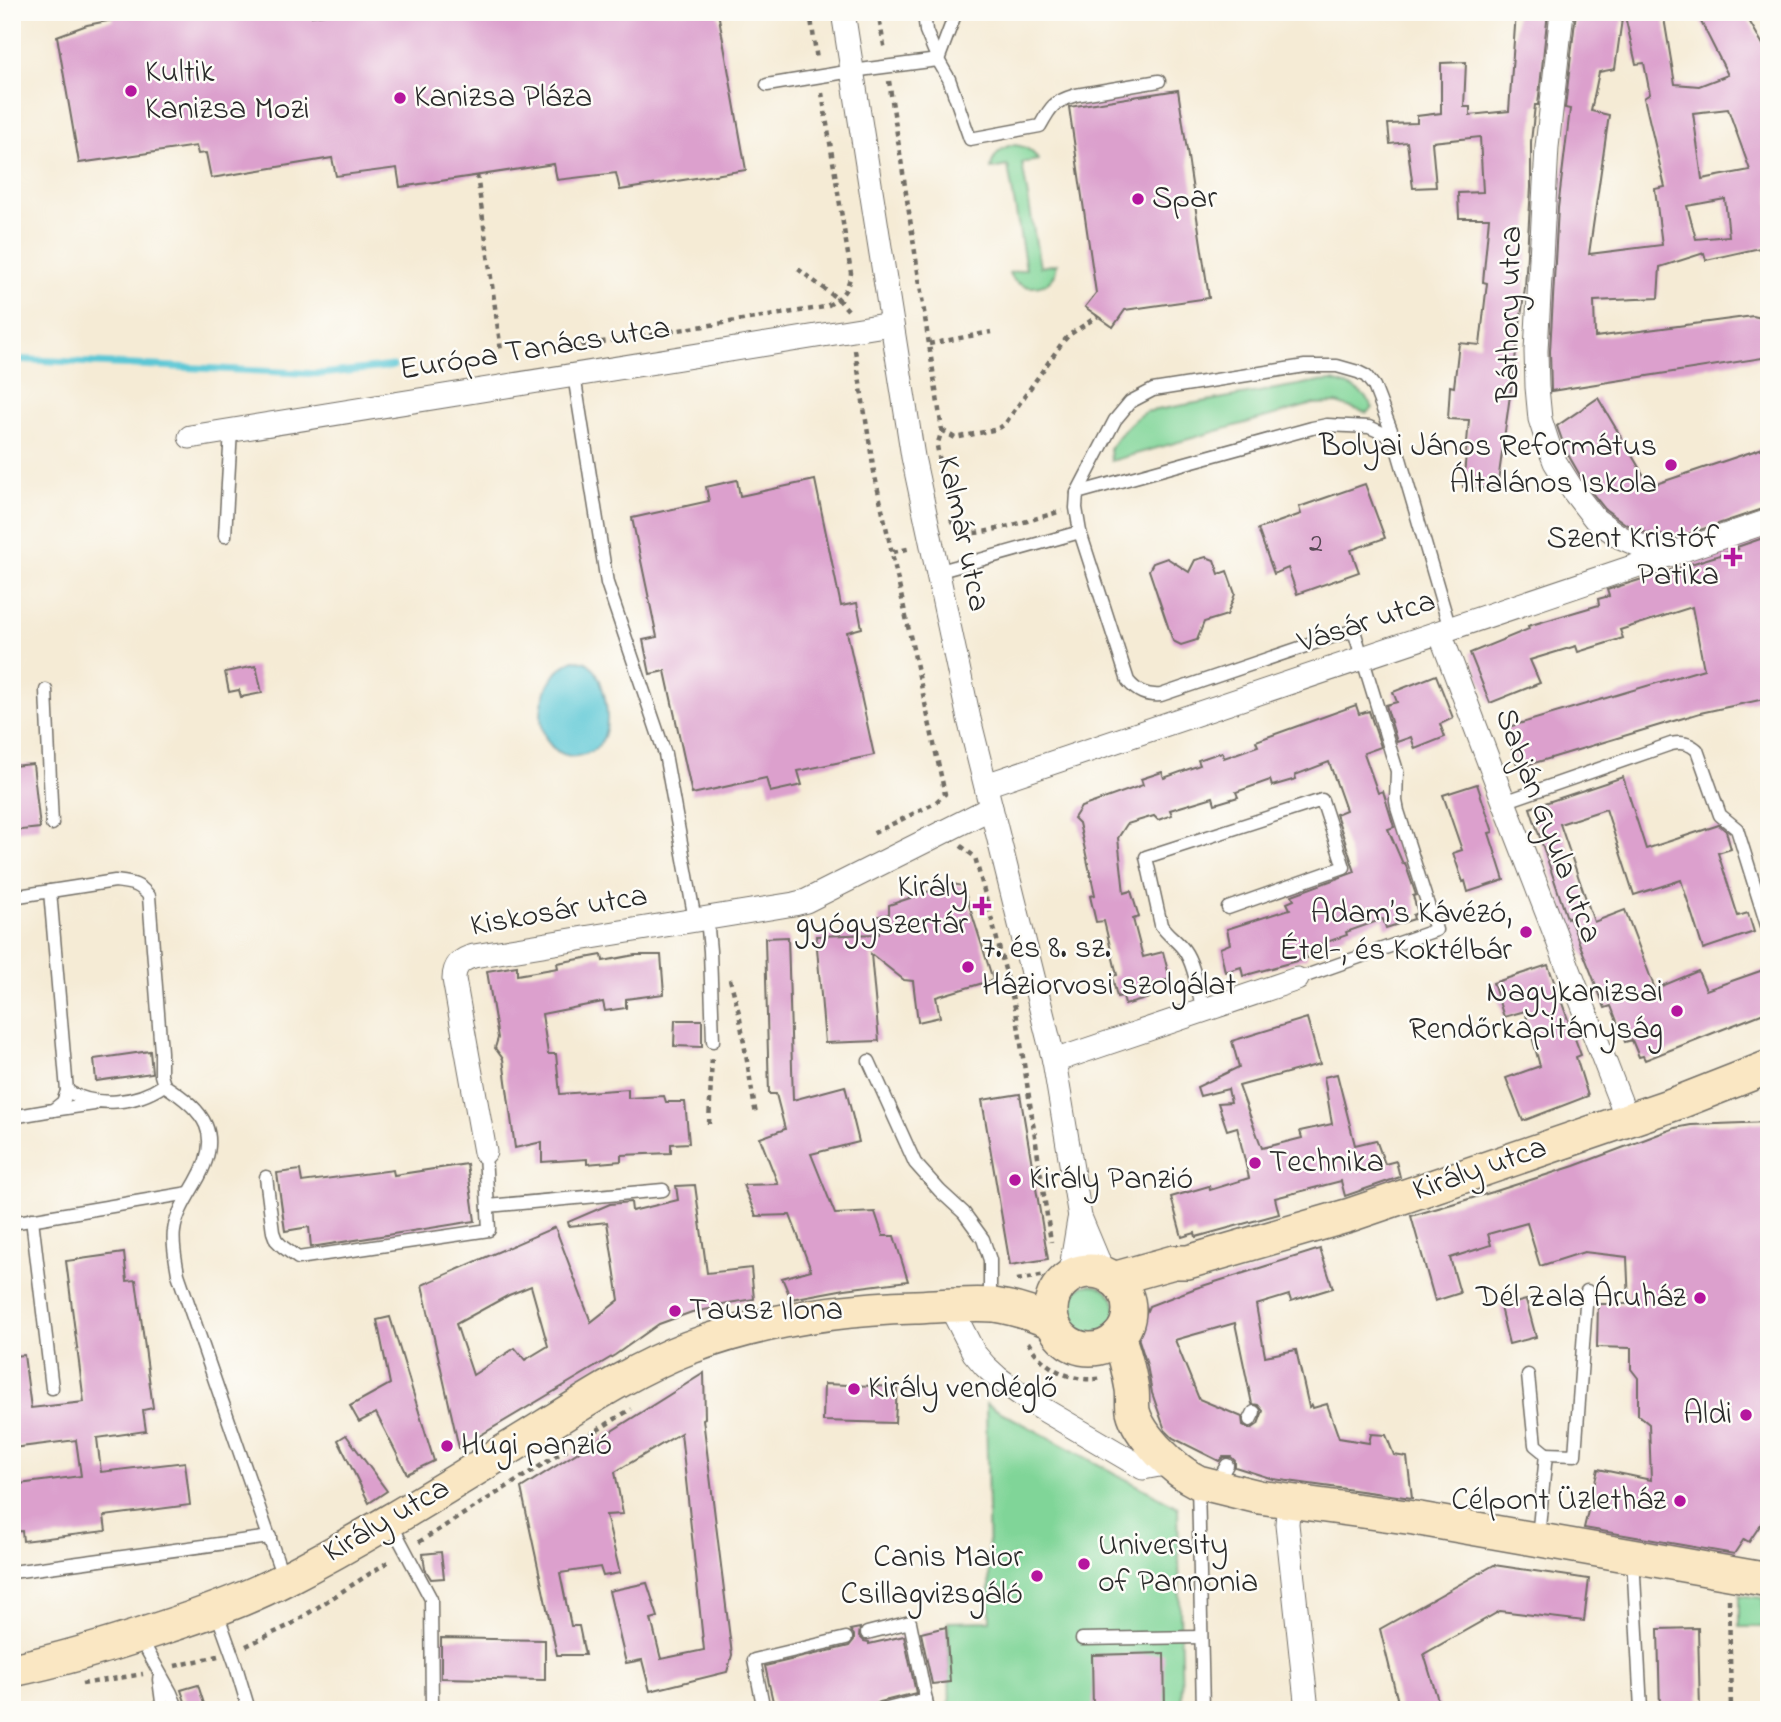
<svg xmlns="http://www.w3.org/2000/svg" width="1781" height="1722" font-family="'Indie Flower',sans-serif">
	<style>
		.green { fill: #80d598; stroke: #568062; stroke-width: 2 }
		.water { fill: #5cc7d5; stroke: #447980; stroke-width: 2 }
		.lines { fill: none; stroke-linecap: round; stroke-linejoin: round }
		.stream { stroke: #5cc7d5; stroke-width: 7 }
		.building { fill: #dca0cd; fill-rule: evenodd }
		.lane-casing { stroke: #726e66; stroke-width: 15 }
		.street-casing { stroke: #726e66; stroke-width: 25 }
		.secondary-casing { stroke: #726e66; stroke-width: 36 }
		.path { stroke: #726e66; stroke-width: 4.5; stroke-dasharray: 5 5; stroke-linecap: butt }
		.lane { stroke: #fff; stroke-width: 12 }
		.street { stroke: #fff; stroke-width: 23 }
		.secondary { stroke: #fae7c3; stroke-width: 33 }
		.poi-dot { fill: #b5179e; stroke: #fdfcf7; stroke-width: 2.5 }
		.labels { text-anchor: middle; dominant-baseline: central; stroke-width: 5; stroke-linejoin: round; paint-order: stroke }
		.number-label { font-size: 28px; fill: #574854 }
		.poi-label { font-size: 32px; fill: #2b2b2b; stroke: #fdfcf7; text-anchor: start }
		.street-label { font-size: 32px; fill: #2b2b2b; stroke: #fdfcf7 }
	</style>
	<rect width="100%" height="100%" fill="#fdfcf7"/>
	<filter id="ink" filterUnits="userSpaceOnUse"><feTurbulence type="fractalNoise" baseFrequency=".0143" numOctaves="2"/><feDisplacementMap in="SourceGraphic" scale="14" xChannelSelector="R" yChannelSelector="G"/><feConvolveMatrix kernelMatrix="1 2 1 2 8 2 1 2 1" color-interpolation-filters="sRGB"/></filter>
	<filter id="wash" filterUnits="userSpaceOnUse"><feTurbulence type="fractalNoise" baseFrequency=".00686" numOctaves="4" result="noise"/><feDisplacementMap in="SourceGraphic" scale="28" xChannelSelector="R" yChannelSelector="G"/><feGaussianBlur stdDeviation="1.57" result="paint"/><feColorMatrix in="noise" values="0 0 0 0 0 0 0 0 0 0 0 0 0 0 0 0 0 1.4 0 .05"/><feComposite in="paint" operator="in"/></filter>
	<g filter="url(#wash)">
		<rect width="100%" height="100%" fill="#f5ebd5"/>
		<!-- green -->
		<g class="green">
			<path d="M1011,145C1023,145 1032,149 1038,160L1022,163L1040,267L1057,264C1056,268 1056,272 1054,276C1045,292 1015,290 1009,273L1026,269L1008,166L991,169C992,157 1000,149 1011,145Z"/>
			<path d="M1333,381C1351,386 1364,391 1373,408L1367,413L1336,403L1313,404L1111,461L1110,448C1120,434 1130,421 1145,412L1315,382Z"/>
			<circle cx="1091" cy="1310" r="25"/>
			<path d="M986,1404L1178,1507L1182,1710H950L948,1622L990,1621Z"/>
			<path d="M1739,1595L1763,1598V1627H1739Z"/>
		</g>
		<!-- water -->
		<path class="water" d="M574,660C579,660 584,660 589,664C599,672 602,686 605,698C610,724 608,752 576,756C568,757 558,753 552,747C529,722 545,671 574,660Z"/>
		<g class="lines">
			<!-- stream -->
			<path class="stream" d="M12,359L321,374L393,366"/>
		</g>
		<g id="blocks">
			<!-- building -->
			<g class="building">
				<path d="M111,12H312V16L338,12H718L746,170L620,190L616,173L557,180L554,164L400,187L397,168L336,176L332,158L211,178L206,153L198,154L196,146L79,163L57,36L87,25L113,20Z"/>
				<path d="M1516,12H1548L1538,105H1535L1531,142V187L1525,288L1497,489L1463,487L1469,420L1448,419L1450,386L1454,387L1459,343L1480,345L1487,283L1483,282L1489,218H1459L1458,193L1483,192L1480,137L1432,142L1436,187L1413,188L1407,142L1390,144L1388,124L1417,123V116L1441,113V63L1466,62L1464,107H1470V115L1509,111Z"/>
				<path d="M1576,12H1623L1615,69L1599,72L1591,111L1609,115L1589,254L1662,245L1655,189L1665,187L1644,98L1650,94L1644,63L1636,64L1624,12H1663L1675,84L1699,86L1728,75L1696,12H1744L1769,55V246L1706,260L1704,253L1660,267L1658,298L1594,301L1595,337L1753,316L1766,319L1769,357L1551,391L1550,351L1558,208L1570,109L1565,108ZM1728,109L1750,170L1702,179L1693,113ZM1725,199L1729,236L1696,239L1687,206Z"/>
				<path d="M1178,90L1209,298L1125,310L1113,327L1085,307L1096,293L1069,107Z"/>
				<path d="M1598,398L1650,486L1769,446V507L1676,538L1643,532L1627,525L1605,509L1585,484L1566,451L1557,426Z"/>
				<path d="M737,480L740,496L815,480L841,606L857,603L862,628L847,632L874,755L798,771L802,785L770,792L766,778L692,794L665,671L650,674L643,640L657,637L632,518L709,501L706,487Z"/>
				<path d="M1365,484L1385,538L1351,550L1359,572L1297,594L1288,568L1274,574L1258,529L1301,514L1299,507Z"/>
				<path d="M1769,536V698L1700,713L1518,768L1505,728L1704,669L1692,607L1620,630L1623,638L1578,652L1576,646L1530,660L1540,683L1490,703L1470,653L1529,629L1528,626L1599,605L1598,599L1609,596L1607,590L1739,549L1734,548Z"/>
				<path d="M1206,557L1214,560L1219,574L1227,571L1235,594L1227,615L1204,622L1197,640L1181,645L1173,641L1149,570L1153,563L1167,558L1189,572L1195,560Z"/>
				<path d="M256,666L262,693L241,697L239,690L229,692L225,672Z"/>
				<path d="M1436,675L1453,718L1440,724L1445,737L1415,749L1411,737L1397,742L1386,705L1397,702L1393,692Z"/>
				<path d="M1356,705L1359,714L1369,711L1381,747L1364,753L1378,793L1383,791L1394,827L1388,829L1403,864L1405,863L1416,895L1413,896L1418,913L1413,915L1414,919L1386,928L1383,919L1346,932L1347,935L1304,950L1307,958L1243,976L1241,967L1225,972L1220,948L1230,944L1227,929L1290,909L1287,903L1294,900L1292,895L1355,872L1336,814L1346,810L1329,762L1295,775L1296,779L1272,786L1270,780L1236,792L1238,797L1215,804L1213,797L1170,810L1172,815L1158,820L1154,816L1127,824L1118,838L1124,893L1131,891L1139,917L1133,919L1143,957L1163,952L1170,979L1145,986L1149,998L1125,1005L1123,996L1117,997L1112,976L1117,975L1104,921L1096,922L1090,896L1095,895L1079,823L1074,818L1081,807L1143,785L1141,779L1162,772L1164,778L1200,765L1198,760L1222,752L1224,758L1258,746L1256,741Z"/>
				<path d="M33,764L40,828L12,831V766Z"/>
				<path d="M1623,777L1646,849L1719,825L1726,831L1731,849L1718,853L1738,916L1748,913L1754,932L1703,949L1681,880L1634,895L1606,809L1560,824L1594,922L1625,910L1655,989L1698,971L1706,990L1769,968V1011L1645,1060L1643,1056L1639,1057L1632,1040L1625,1042L1611,1006L1605,1008L1569,917L1567,918L1530,808Z"/>
				<path d="M1477,784L1493,832L1489,833L1504,880L1468,892L1465,881L1463,882L1453,853L1462,850L1443,795Z"/>
				<path d="M948,883L963,886L993,980L936,997L940,1017L918,1022L913,981L904,980L871,954L879,1041L825,1043L816,936L879,934V916L889,914V905L925,893Z"/>
				<path d="M788,937L793,1100L845,1086L859,1142L811,1154L835,1214L875,1212L883,1236H894L908,1281L845,1289L791,1299L782,1278L811,1270L790,1215L756,1216L743,1185L778,1184L760,1138L785,1129L776,1094H769L765,938Z"/>
				<path d="M602,955L603,961L635,955H661L664,994L626,999V1008L605,1011L603,1002L542,1014L548,1054H556L560,1094L628,1089V1098L664,1096L666,1102H685L689,1143L671,1144V1153L621,1155V1161L587,1164V1159L542,1162V1142L515,1148L503,1059L495,1048L498,1038L487,971L517,966V975L558,968L557,963Z"/>
				<path d="M1548,965L1581,1055L1576,1057L1588,1096L1523,1121L1506,1078L1540,1066L1525,1011L1504,1017L1493,983Z"/>
				<path d="M1307,1018L1320,1064L1239,1086L1262,1148L1302,1138L1300,1131L1332,1124L1324,1077L1337,1074L1355,1145L1376,1140L1385,1164L1396,1161L1400,1177L1345,1196L1341,1181L1275,1198L1279,1214L1196,1237L1195,1233L1182,1237L1171,1197L1209,1186L1210,1190L1249,1178L1237,1127L1227,1130L1218,1103L1231,1102L1228,1089L1200,1096L1197,1087L1239,1067L1232,1041Z"/>
				<path d="M675,1020H702V1047L674,1046Z"/>
				<path d="M150,1051L152,1073L96,1081L94,1059Z"/>
				<path d="M1020,1094L1048,1259L1010,1265L982,1100Z"/>
				<path d="M1769,1122V1512L1749,1542L1744,1539L1734,1554L1584,1528L1598,1469L1651,1480L1649,1424L1638,1415V1378L1631,1369V1348L1597,1347L1598,1304H1629L1627,1257L1584,1252L1540,1266L1527,1223L1488,1234L1491,1245L1450,1258L1460,1293L1435,1301L1411,1216L1493,1192L1574,1166L1675,1128L1691,1125Z"/>
				<path d="M467,1164L475,1221L311,1247L309,1227L285,1231L277,1173L300,1170L302,1182L393,1170L394,1175Z"/>
				<path d="M695,1185L707,1273L751,1268L754,1299L722,1304V1307L692,1312L659,1324L615,1355L459,1448L422,1285L555,1227L591,1322L619,1300L607,1222L569,1226L568,1222L610,1204L631,1202L632,1211L678,1200L676,1186ZM531,1286L548,1346L525,1360L515,1348L473,1375L456,1324L509,1295Z"/>
				<path d="M1320,1249L1333,1288L1291,1301L1289,1295L1256,1305L1265,1356L1296,1350L1309,1407L1312,1405L1313,1408L1327,1404L1339,1438L1369,1443L1371,1434L1386,1435L1394,1455L1407,1457L1412,1498L1273,1479L1235,1467V1461L1231,1457H1223L1219,1461L1173,1438L1165,1430L1152,1393L1147,1365L1137,1334L1149,1306L1196,1288ZM1235,1323L1252,1404L1258,1405L1263,1411L1258,1424L1251,1429L1243,1425L1242,1417L1199,1399L1175,1340Z"/>
				<path d="M124,1253L127,1281L136,1280L153,1408L143,1410L146,1431L97,1438L101,1472L185,1462L190,1505L104,1516L106,1531L23,1541L22,1531L12,1532V1485L81,1476L76,1440L12,1448V1356L24,1355L31,1408L84,1402L66,1261Z"/>
				<path d="M1526,1300L1536,1337L1509,1344L1500,1307Z"/>
				<path d="M390,1317L434,1461L407,1474L376,1413L359,1422L350,1406L390,1384L377,1320Z"/>
				<path d="M704,1373L705,1418L703,1419L732,1655L727,1672L650,1691L642,1660L626,1663L609,1591L647,1583L658,1617L651,1619L661,1659L704,1650L681,1433L615,1472L623,1514L606,1515L620,1573L603,1576L600,1567L560,1573L571,1626H579L585,1655H557L521,1488Z"/>
				<path d="M824,1384L897,1387L895,1423L823,1421Z"/>
				<path d="M346,1435L387,1491L369,1503L338,1440Z"/>
				<path d="M441,1552L444,1578L431,1579L425,1569L423,1554Z"/>
				<path d="M1494,1565L1589,1579L1584,1621L1500,1611L1424,1654L1441,1710H1400L1380,1629Z"/>
				<path d="M946,1627L950,1682L932,1684L921,1633Z"/>
				<path d="M860,1628L859,1636L864,1641L869,1642V1644L904,1636L916,1693L880,1702L876,1704L874,1710H793L791,1702L774,1706L765,1666L849,1646L854,1640V1635L850,1630Z"/>
				<path d="M1698,1628L1700,1710H1660L1658,1629Z"/>
				<path d="M441,1638L545,1640V1680L441,1678Z"/>
				<path d="M1164,1653L1165,1710H1093L1092,1655Z"/>
				<path d="M198,1685L206,1710H188L181,1690Z"/>
			</g>
		</g>
	</g>
	<g filter="url(#ink)">
		<use href="#blocks" fill-opacity="0" stroke="#726e66" stroke-width="2"/>
		<g class="lines">
			<!-- lane casing -->
			<g class="lane-casing">
				<g id="lane">
					<path d="M924,12L926,31L938,60L949,79L970,139L1040,126C1051,106 1053,102 1076,95L1159,81"/>
					<path d="M938,60L956,12"/>
					<path d="M767,85L852,71L938,60"/>
					<path d="M574,375L607,583L665,754L695,920"/>
					<path d="M1077,493L1115,420L1130,402L1153,390L1305,366H1337L1358,372L1366,376L1374,386L1394,438"/>
					<path d="M225,536L231,430"/>
					<path d="M937,572L1080,532"/>
					<path d="M46,690L52,824"/>
					<path d="M1504,802L1671,744C1682,742 1689,743 1697,750L1720,815L1737,829L1769,932"/>
					<path d="M12,897L115,881C131,883 139,883 149,896L161,1052V1075L164,1085C205,1111 224,1134 196,1182C188,1196 176,1214 174,1231C172,1245 176,1260 178,1274L284,1580"/>
					<path d="M707,918L710,951L713,1041"/>
					<path d="M1297,979L1436,930L1398,811L1396,801L1397,771L1355,634L1349,632L1341,634L1161,695C1146,696 1137,692 1128,681L1080,532L1076,508L1077,493L1312,428L1327,425L1369,427L1394,438L1450,629"/>
					<path d="M1203,1011C1198,993 1195,965 1184,950C1177,940 1167,935 1161,925L1146,857L1322,800L1344,867L1228,908"/>
					<path d="M869,1061L915,1163L940,1191L964,1213L983,1239L990,1260V1303"/>
					<path d="M67,1091C97,1108 136,1104 164,1085"/>
					<path d="M53,1110L94,1104"/>
					<path d="M12,1117L53,1110L63,1102L67,1091L50,891"/>
					<path d="M266,1177L273,1232L276,1240L283,1247L298,1258L489,1230L485,1152"/>
					<path d="M488,1206L663,1190"/>
					<path d="M32,1219L52,1388"/>
					<path d="M12,1223L189,1193"/>
					<path d="M1528,1375L1535,1445L1546,1454L1538,1538"/>
					<path d="M1250,1420L1254,1412"/>
					<path d="M1546,1454L1575,1455L1587,1291"/>
					<path d="M1198,1483L1203,1710"/>
					<path d="M1216,1484L1227,1465"/>
					<path d="M390,1522L431,1599L432,1710"/>
					<path d="M1633,1556L1641,1710"/>
					<path d="M12,1572L270,1537"/>
					<path d="M216,1610L235,1663L249,1710"/>
					<path d="M867,1633L910,1622L928,1710"/>
					<path d="M139,1636L171,1693L178,1710"/>
					<path d="M1082,1639L1201,1637"/>
					<path d="M159,1679L163,1710"/>
					<path d="M764,1710L754,1660L846,1638"/>
					<path d="M883,1710L926,1699"/>
				</g>
			</g>
			<!-- street casing -->
			<g class="street-casing">
				<g id="street">
					<path d="M843,12L913,457L969,719L1054,1061L1080,1217L1098,1260L1108,1275"/>
					<path d="M1562,12L1547,147L1536,351L1537,387L1540,419L1548,444L1555,462L1574,492L1595,519L1620,537L1643,547L1669,555"/>
					<path d="M190,437L891,324"/>
					<path d="M1440,633L1504,802L1627,1119"/>
					<path d="M986,785L1769,521"/>
					<path d="M1054,1061L1297,979"/>
					<path d="M485,1152L454,979C454,966 461,959 474,956L794,904L806,901L991,808"/>
					<path d="M1067,1279L1072,1262L1079,1220"/>
					<path d="M950,1306L974,1353L985,1366L998,1378L1034,1404L1143,1468L1170,1463"/>
					<path d="M1289,1501L1287,1524L1307,1710"/>
				</g>
			</g>
			<!-- secondary casing -->
			<g class="secondary-casing">
				<g id="secondary">
					<circle cx="1090" cy="1310" r="39"/>
					<path d="M1113,1279L1174,1262H1188L1350,1215L1680,1102L1769,1067"/>
					<path d="M1118,1337C1125,1353 1129,1372 1132,1389C1133,1396 1132,1404 1133,1411C1139,1436 1175,1471 1198,1482L1259,1497L1414,1518L1769,1580"/>
					<path d="M12,1670C62,1660 111,1645 159,1629C202,1615 245,1600 285,1579C369,1536 449,1485 529,1436C581,1404 631,1370 688,1348C760,1321 838,1309 915,1307C939,1306 971,1303 994,1305C1014,1308 1035,1315 1053,1323"/>
				</g>
			</g>
			<!-- path -->
			<g class="path">
				<path d="M810,12L817,60"/>
				<path d="M878,12L885,51"/>
				<path d="M889,81L942,430L937,446L944,483"/>
				<path d="M477,175L501,351"/>
				<path d="M798,269L839,300L848,310"/>
				<path d="M929,344L991,332"/>
				<path d="M571,347L825,307C840,299 848,291 851,273L822,93"/>
				<path d="M855,350L874,472L945,794L935,803L870,835"/>
				<path d="M942,430L955,438L998,429L1005,424L1062,343L1069,335L1098,316"/>
				<path d="M951,519C954,526 958,531 966,533C982,536 1043,516 1062,511"/>
				<path d="M893,552L912,548"/>
				<path d="M961,846L975,857L1016,1011L1051,1242"/>
				<path d="M730,979L739,1013L756,1115"/>
				<path d="M709,1124L712,1056"/>
				<path d="M1017,1280L1046,1275"/>
				<path d="M1028,1342C1042,1368 1073,1384 1103,1378"/>
				<path d="M419,1542L631,1409"/>
				<path d="M1729,1599L1731,1710"/>
				<path d="M246,1646L290,1625L391,1560"/>
				<path d="M175,1666L218,1656"/>
				<path d="M82,1684L143,1674"/>
			</g>
			<!-- lane -->
			<use href="#lane" class="lane"/>
			<!-- street -->
			<use href="#street" class="street"/>
			<!-- secondary -->
			<use href="#secondary" class="secondary"/>
		</g>
	</g>
	<!-- markers -->
	<g class="poi-dot">
		<circle cx="131" cy="91" r="7"/>
		<circle cx="400" cy="98" r="7"/>
		<circle cx="1138" cy="199" r="7"/>
		<circle cx="1671" cy="465" r="7"/>
		<path d="M1729.5 546.5h7v7h7v7h-7v7h-7v-7h-7v-7h7z"/>
		<path d="M978.5 895.5h7v7h7v7h-7v7h-7v-7h-7v-7h7z"/>
		<circle cx="1526" cy="932" r="7"/>
		<circle cx="968" cy="967" r="7"/>
		<circle cx="1677" cy="1011" r="7"/>
		<circle cx="1255" cy="1163" r="7"/>
		<circle cx="1015" cy="1180" r="7"/>
		<circle cx="1700" cy="1298" r="7"/>
		<circle cx="675" cy="1311" r="7"/>
		<circle cx="854" cy="1389" r="7"/>
		<circle cx="1746" cy="1415" r="7"/>
		<circle cx="447" cy="1446" r="7"/>
		<circle cx="1680" cy="1501" r="7"/>
		<circle cx="1084" cy="1564" r="7"/>
		<circle cx="1037" cy="1576" r="7"/>
	</g>
	<g class="labels">
		<!-- number labels -->
		<g class="number-label">
			<text x="1316" y="544">2</text>
		</g>
		<!-- poi labels -->
		<g class="poi-label">
			<text x="145" y="73">Kultik<tspan x="145" dy="37">Kanizsa Mozi</tspan></text>
			<text x="414" y="98">Kanizsa Pláza</text>
			<text x="1152" y="199">Spar</text>
			<text x="1657" y="447" text-anchor="end">Bolyai János Református<tspan x="1657" dy="37">Általános Iskola</tspan></text>
			<text x="1719" y="539" text-anchor="end">Szent Kristóf<tspan x="1719" dy="37">Patika</tspan></text>
			<text x="968" y="888" text-anchor="end">Király<tspan x="968" dy="37">gyógyszertár</tspan></text>
			<text x="1512" y="914" text-anchor="end">Adam’s Kávézó,<tspan x="1512" dy="37">Étel-, és Koktélbár</tspan></text>
			<text x="982" y="949">7. és 8. sz.<tspan x="982" dy="37">Háziorvosi szolgálat</tspan></text>
			<text x="1663" y="993" text-anchor="end">Nagykanizsai<tspan x="1663" dy="37">Rendőrkapitányság</tspan></text>
			<text x="1269" y="1163">Technika</text>
			<text x="1029" y="1180">Király Panzió</text>
			<text x="1686" y="1298" text-anchor="end">Dél Zala Áruház</text>
			<text x="689" y="1311">Tausz Ilona</text>
			<text x="868" y="1389">Király vendéglő</text>
			<text x="1732" y="1415" text-anchor="end">Aldi</text>
			<text x="461" y="1446">Hugi panzió</text>
			<text x="1666" y="1501" text-anchor="end">Célpont Üzletház</text>
			<text x="1098" y="1546">University<tspan x="1098" dy="37">of Pannonia</tspan></text>
			<text x="1023" y="1558" text-anchor="end">Canis Maior<tspan x="1023" dy="37">Csillagvizsgáló</tspan></text>
		</g>
		<!-- street labels -->
		<g class="street-label">
			<text transform="translate(1511 314) rotate(-89)">Báthory utca</text>
			<text transform="translate(535 350) rotate(-9)">Európa Tanács utca</text>
			<text transform="translate(962 534) rotate(78)">Kalmár utca</text>
			<text transform="translate(1367 623) rotate(-18)">Vásár utca</text>
			<text transform="translate(1547 826) rotate(69)">Sabján Gyula utca</text>
			<text transform="translate(559 912) rotate(-10)">Kiskosár utca</text>
			<text transform="translate(1480 1170) rotate(-19)">Király utca</text>
			<text transform="translate(387 1521) rotate(-30)">Király utca</text>
		</g>
	</g>
	<!-- margin -->
	<rect width="1781" height="1722" fill="none" stroke="#fdfcf7" stroke-width="42"/>
</svg>
